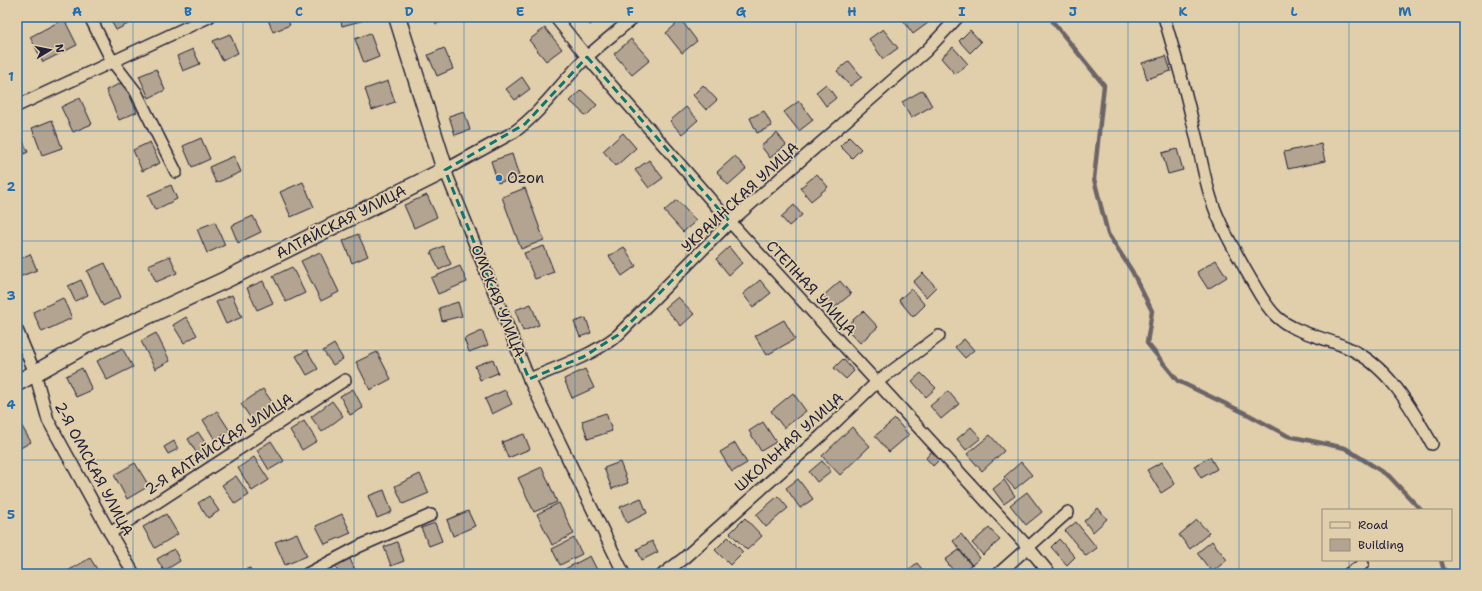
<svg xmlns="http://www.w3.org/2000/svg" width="1482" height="591" font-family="'Shantell Sans',sans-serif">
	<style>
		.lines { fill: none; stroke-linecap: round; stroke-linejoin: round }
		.stream { stroke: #6c6567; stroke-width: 4.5 }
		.building { fill: #b2a490; stroke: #22223b }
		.street-casing { stroke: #22223b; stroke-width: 14 }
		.secondary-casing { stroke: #22223b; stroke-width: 19 }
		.street { stroke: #e1cfac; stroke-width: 11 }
		.secondary { stroke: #e1cfac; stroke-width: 16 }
		.marked { fill: none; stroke: #0f766e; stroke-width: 3; stroke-dasharray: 8 5; stroke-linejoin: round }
		.grid { fill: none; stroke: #1f6fb2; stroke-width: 1; stroke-opacity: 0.55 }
		.poi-dot { fill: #1f6fb2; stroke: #e1cfac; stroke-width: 1.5 }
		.labels { text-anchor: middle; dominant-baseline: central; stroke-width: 3.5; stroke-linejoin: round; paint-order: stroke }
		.poi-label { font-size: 15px; fill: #22223b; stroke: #e1cfac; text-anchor: start }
		.street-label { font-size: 15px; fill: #22223b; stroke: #e1cfac }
		.neatline { fill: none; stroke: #1f6fb2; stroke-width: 1.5 }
		.grid-label { font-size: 13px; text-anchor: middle; font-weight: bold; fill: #1f6fb2 }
	</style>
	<rect width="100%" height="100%" fill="#e1cfac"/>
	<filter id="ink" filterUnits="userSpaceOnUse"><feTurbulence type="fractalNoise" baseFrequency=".025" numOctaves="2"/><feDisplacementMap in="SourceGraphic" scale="8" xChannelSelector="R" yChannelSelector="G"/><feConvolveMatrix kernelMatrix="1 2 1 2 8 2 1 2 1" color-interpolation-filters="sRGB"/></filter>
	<g filter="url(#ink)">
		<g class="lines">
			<!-- stream -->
			<g class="stream">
				<path d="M1053,17V22L1104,85L1094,179L1108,234L1132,271L1152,311L1147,343L1178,381L1249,415L1288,436L1345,448L1389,476L1421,510"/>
				<path d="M1441,560L1445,574"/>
			</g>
		</g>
		<!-- building -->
		<g class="building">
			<path d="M109,17H129L132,22L116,30Z"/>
			<path d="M267,17H286L290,25L273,32Z"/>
			<path d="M340,17H371L372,18L342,26Z"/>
			<path d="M434,17H454L436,24Z"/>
			<path d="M583,17H600L590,25Z"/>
			<path d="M901,17H923L928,23L913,34Z"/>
			<path d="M64,19L77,45L43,62L30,37Z"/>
			<path d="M681,20L697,41L682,53L666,33Z"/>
			<path d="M545,28L562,49L546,61L529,40Z"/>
			<path d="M883,29L898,48L883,59L869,39Z"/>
			<path d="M970,30L981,42L970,53L959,41Z"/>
			<path d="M370,33L379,57L364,63L355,39Z"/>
			<path d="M230,34L238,53L222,60L213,41Z"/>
			<path d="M631,39L650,60L632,75L614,54Z"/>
			<path d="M953,47L968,64L955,74L941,58Z"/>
			<path d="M444,48L453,69L437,76L428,55Z"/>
			<path d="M193,49L200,64L183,71L177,56Z"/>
			<path d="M1166,56L1171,71L1147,79L1142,63Z"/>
			<path d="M849,61L862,77L850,86L837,71Z"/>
			<path d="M156,69L165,90L149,98L139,76Z"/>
			<path d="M522,77L530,89L515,100L506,89Z"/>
			<path d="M388,81L395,102L372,110L365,89Z"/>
			<path d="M124,82L137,112L119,120L106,90Z"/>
			<path d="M826,84L836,98L826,106L816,92Z"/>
			<path d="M703,85L717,100L706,110L693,95Z"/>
			<path d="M581,90L597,105L586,116L570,101Z"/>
			<path d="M923,90L932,106L911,118L902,102Z"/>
			<path d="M80,98L92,124L73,132L61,107Z"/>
			<path d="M799,101L813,120L799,131L784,112Z"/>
			<path d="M686,107L698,120L682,134L670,121Z"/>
			<path d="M464,111L470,130L455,135L449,116Z"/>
			<path d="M764,111L772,126L757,133L750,118Z"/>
			<path d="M52,120L62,148L42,155L32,128Z"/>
			<path d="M19,133L28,152L17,157V134Z"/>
			<path d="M623,133L636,148L616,166L603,151Z"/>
			<path d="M777,133L786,145L770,158L761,146Z"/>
			<path d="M849,137L861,149L852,158L840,146Z"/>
			<path d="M201,138L210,159L192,167L183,146Z"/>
			<path d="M150,142L160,163L142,171L133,150Z"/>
			<path d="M1321,144L1325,161L1288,169L1284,152Z"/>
			<path d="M1177,149L1183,170L1168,174L1162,153Z"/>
			<path d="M512,154L519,176L498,183L491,161Z"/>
			<path d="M234,156L241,172L216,183L209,167Z"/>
			<path d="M735,156L746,169L728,185L717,172Z"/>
			<path d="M649,160L663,178L649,188L635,170Z"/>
			<path d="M817,174L828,187L811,201L800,188Z"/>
			<path d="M303,182L314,207L291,217L280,192Z"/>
			<path d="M171,185L177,199L155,210L148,195Z"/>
			<path d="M525,188L544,240L521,249L502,197Z"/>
			<path d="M427,195L437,217L414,228L404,205Z"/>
			<path d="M677,200L696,221L683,232L664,211Z"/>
			<path d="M794,205L802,215L789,226L781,217Z"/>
			<path d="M253,216L261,232L238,243L231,226Z"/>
			<path d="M215,222L225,245L207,253L197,229Z"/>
			<path d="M358,234L368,256L352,263L343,241Z"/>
			<path d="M443,246L451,264L439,270L431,252Z"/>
			<path d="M544,246L554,272L535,279L524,253Z"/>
			<path d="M624,247L636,266L622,276L609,256Z"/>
			<path d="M729,247L742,263L729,275L716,259Z"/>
			<path d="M320,252L339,292L321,301L301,261Z"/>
			<path d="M30,254L37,270L19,277L17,273V260Z"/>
			<path d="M170,256L177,273L156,282L148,265Z"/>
			<path d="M1216,260L1227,277L1208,289L1197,272Z"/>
			<path d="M105,263L121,297L103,306L87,271Z"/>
			<path d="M460,266L467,282L438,294L431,278Z"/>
			<path d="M292,267L305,293L286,302L273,276Z"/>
			<path d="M923,273L936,287L926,297L913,282Z"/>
			<path d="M81,280L88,295L75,301L68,286Z"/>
			<path d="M760,280L771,293L753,307L743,294Z"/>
			<path d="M263,281L273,303L257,310L247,288Z"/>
			<path d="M840,281L851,294L834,308L823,296Z"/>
			<path d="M911,289L925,305L913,317L899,300Z"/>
			<path d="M232,295L242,317L226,324L216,302Z"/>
			<path d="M678,297L694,314L681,326L665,308Z"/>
			<path d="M63,298L72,318L42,332L33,312Z"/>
			<path d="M458,302L462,316L442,321L439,308Z"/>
			<path d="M531,304L539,325L523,331L515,310Z"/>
			<path d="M863,311L878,327L860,343L845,327Z"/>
			<path d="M186,317L197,335L184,343L173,325Z"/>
			<path d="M586,318L591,333L580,337L574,322Z"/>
			<path d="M784,320L795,339L767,355L755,336Z"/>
			<path d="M482,331L488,345L469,352L464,339Z"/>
			<path d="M156,333L170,361L155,369L141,341Z"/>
			<path d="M964,339L974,350L965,358L955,347Z"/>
			<path d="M334,344L343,359L333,365L323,351Z"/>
			<path d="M122,348L133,367L107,380L97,361Z"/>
			<path d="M307,350L318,369L307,375L296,356Z"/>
			<path d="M377,352L391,379L370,390L356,362Z"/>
			<path d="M493,359L498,373L480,380L475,366Z"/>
			<path d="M843,359L854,371L846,379L834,368Z"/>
			<path d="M82,368L92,390L76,397L66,376Z"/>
			<path d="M585,369L594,388L572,398L564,379Z"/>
			<path d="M921,373L936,388L926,397L912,381Z"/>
			<path d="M263,389L274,405L252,420L241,404Z"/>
			<path d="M353,389L363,408L350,415L340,396Z"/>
			<path d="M505,390L512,404L492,414L485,399Z"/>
			<path d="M948,391L959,404L941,419L930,406Z"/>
			<path d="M793,393L806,411L784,428L771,411Z"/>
			<path d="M332,401L343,416L322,432L311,417Z"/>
			<path d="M217,411L230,431L215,440L203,420Z"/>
			<path d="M606,413L612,431L588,439L582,421Z"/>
			<path d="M17,418L31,442L17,450Z"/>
			<path d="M895,419L909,435L889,452L875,436Z"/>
			<path d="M304,421L317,441L302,450L290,430Z"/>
			<path d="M763,422L776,442L761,451L749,431Z"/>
			<path d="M852,427L870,446L840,475L822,456Z"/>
			<path d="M971,427L981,438L966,450L957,439Z"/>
			<path d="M198,432L208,447L197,454L188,439Z"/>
			<path d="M524,434L530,449L508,458L502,442Z"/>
			<path d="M990,435L1004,451L982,471L967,454Z"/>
			<path d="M174,441L178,449L168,454L164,447Z"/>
			<path d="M271,441L284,461L269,470L257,450Z"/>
			<path d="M735,443L747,463L732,472L720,452Z"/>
			<path d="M932,451L940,459L933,466L926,458Z"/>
			<path d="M254,457L269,480L252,491L238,468Z"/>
			<path d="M1210,457L1217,469L1201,478L1194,466Z"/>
			<path d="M822,461L831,471L817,482L809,472Z"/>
			<path d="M620,462L628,483L612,489L604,468Z"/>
			<path d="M1021,462L1032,475L1015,489L1004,477Z"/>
			<path d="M1162,462L1175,484L1161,493L1147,470Z"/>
			<path d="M135,463L149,486L127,499L114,475Z"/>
			<path d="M542,467L557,502L534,512L518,478Z"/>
			<path d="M420,474L429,493L403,504L395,486Z"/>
			<path d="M236,476L249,495L235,504L222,485Z"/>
			<path d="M798,479L813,499L800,508L786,488Z"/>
			<path d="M1004,480L1015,496L1004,504L993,489Z"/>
			<path d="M384,490L392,512L377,518L368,496Z"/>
			<path d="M1027,492L1042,512L1026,525L1010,505Z"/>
			<path d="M209,496L219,511L208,518L198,503Z"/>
			<path d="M778,496L788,508L766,527L756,515Z"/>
			<path d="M641,498L647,513L627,523L620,507Z"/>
			<path d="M559,503L574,534L552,545L537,514Z"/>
			<path d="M1098,508L1107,519L1093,532L1084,521Z"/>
			<path d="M468,511L475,526L453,536L447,520Z"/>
			<path d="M166,514L178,534L155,548L143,527Z"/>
			<path d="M342,514L351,533L325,544L316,526Z"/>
			<path d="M745,518L762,536L747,550L730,533Z"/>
			<path d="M1197,520L1209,533L1190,549L1179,535Z"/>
			<path d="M1076,522L1097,548L1086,556L1065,531Z"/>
			<path d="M435,523L442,541L429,546L421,528Z"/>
			<path d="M989,528L1000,540L983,555L972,543Z"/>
			<path d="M297,533L307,556L285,565L275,542Z"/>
			<path d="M961,534L980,558L972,565L953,541Z"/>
			<path d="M728,537L743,552L730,565L715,550Z"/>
			<path d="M574,538L582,554L560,565L552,549Z"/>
			<path d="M1059,539L1075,557L1067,565L1051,547Z"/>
			<path d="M652,541L658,552L642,560L637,549Z"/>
			<path d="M1212,541L1227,560L1212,572L1197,553Z"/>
			<path d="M397,542L404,561L391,566L384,547Z"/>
			<path d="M174,549L180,561L164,571L157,559Z"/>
			<path d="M959,550L971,565L959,574H956L945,560Z"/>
			<path d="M590,556L599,574H568L565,569Z"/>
			<path d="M349,557L357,574H339L334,564Z"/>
			<path d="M90,558L100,574H68L66,572Z"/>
			<path d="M917,563L926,574H903Z"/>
			<path d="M250,568L252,574H237L236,573Z"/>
		</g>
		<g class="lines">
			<!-- street casing -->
			<g class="street-casing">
				<g id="street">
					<path d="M90,17L112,61L136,92L176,172"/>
					<path d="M555,17L587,57L730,222L1028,547L1050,574"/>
					<path d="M1164,17C1175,54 1186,91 1194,128C1201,154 1204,181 1214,207C1222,229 1234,249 1245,269C1254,284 1264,305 1277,317C1295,333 1323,337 1346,347C1388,365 1410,406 1432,444"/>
					<path d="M17,106L209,17"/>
					<path d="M17,330L35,373L48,420L110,533L134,574"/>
					<path d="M529,379C561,366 591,356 618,335L730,222L926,51L958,17"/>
					<path d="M110,533L345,380"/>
					<path d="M307,574L360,546L431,515"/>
					<path d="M624,574L529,379L445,170L514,132C543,111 562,81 587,57C602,43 619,30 634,17"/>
					<path d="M663,574L684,558L821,436L877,382L939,336"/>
					<path d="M998,574L1068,512"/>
					<path d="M1348,574L1363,564"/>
				</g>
			</g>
			<!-- secondary casing -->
			<g class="secondary-casing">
				<path id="secondary" d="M17,383L93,341L225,280L445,170L397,17"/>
			</g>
			<!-- street -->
			<use href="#street" class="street"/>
			<!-- secondary -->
			<use href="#secondary" class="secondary"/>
		</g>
	</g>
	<!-- marked area -->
	<path class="marked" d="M587,57L730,222L618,335L583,357L529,379L445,170L525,124Z"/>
	<!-- grid -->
	<path class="grid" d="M133,17V574M243,17V574M354,17V574M464,17V574M575,17V574M686,17V574M796,17V574M907,17V574M1018,17V574M1128,17V574M1239,17V574M1349,17V510M17,131H1465M17,241H1465M17,350H1465M17,460H1465M1349,560V574"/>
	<!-- markers -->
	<circle class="poi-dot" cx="499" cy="178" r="4"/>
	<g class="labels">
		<!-- poi labels -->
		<g class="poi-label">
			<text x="507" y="178">Ozon</text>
		</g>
		<!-- street labels -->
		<g class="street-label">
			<text transform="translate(740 197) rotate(-43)">УКРАИНСКАЯ УЛИЦА</text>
			<text transform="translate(341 222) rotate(-27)">АЛТАЙСКАЯ УЛИЦА</text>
			<text transform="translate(811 288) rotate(47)">СТЕПНАЯ УЛИЦА</text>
			<text transform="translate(498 301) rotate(68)">ОМСКАЯ УЛИЦА</text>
			<text transform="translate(789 442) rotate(-42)">ШКОЛЬНАЯ УЛИЦА</text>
			<text transform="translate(219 444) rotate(-33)">2-Я АЛТАЙСКАЯ УЛИЦА</text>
			<text transform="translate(94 469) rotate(62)">2-Я ОМСКАЯ УЛИЦА</text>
		</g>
	</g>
	<!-- margin -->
	<rect width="1482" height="591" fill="none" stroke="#e1cfac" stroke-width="44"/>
	<!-- legend -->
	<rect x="1322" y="509" width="130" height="52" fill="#e1cfac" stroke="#958a7f"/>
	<rect x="1330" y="522" width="20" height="6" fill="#e1cfac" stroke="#958a7f"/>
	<text x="1358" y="529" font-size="12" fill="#22223b">Road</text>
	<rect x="1330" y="539" width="20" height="12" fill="#b2a490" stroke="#958a7f"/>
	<text x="1358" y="549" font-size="12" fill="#22223b">Building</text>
	<!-- north arrow -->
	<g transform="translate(50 50) rotate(80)" stroke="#e1cfac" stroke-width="3" paint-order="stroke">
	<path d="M0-3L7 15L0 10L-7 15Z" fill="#22223b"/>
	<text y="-6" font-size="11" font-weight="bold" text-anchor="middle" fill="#22223b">N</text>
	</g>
	<rect x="22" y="22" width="1438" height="547" class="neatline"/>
	<g class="grid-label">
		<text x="77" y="16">A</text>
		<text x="188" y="16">B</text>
		<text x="299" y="16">C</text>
		<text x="409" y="16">D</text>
		<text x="520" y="16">E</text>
		<text x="630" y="16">F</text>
		<text x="741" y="16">G</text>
		<text x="852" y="16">H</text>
		<text x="962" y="16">I</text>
		<text x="1073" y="16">J</text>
		<text x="1183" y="16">K</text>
		<text x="1294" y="16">L</text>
		<text x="1405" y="16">M</text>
		<text x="11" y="81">1</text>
		<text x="11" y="191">2</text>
		<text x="11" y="300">3</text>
		<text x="11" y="409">4</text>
		<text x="11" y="519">5</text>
	</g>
</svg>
